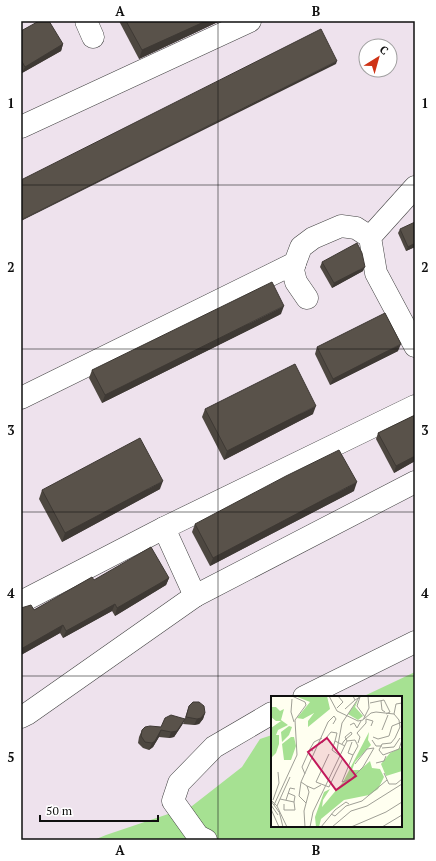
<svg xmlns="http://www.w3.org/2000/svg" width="436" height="861" font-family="'PT Serif',serif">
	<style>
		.industrial { fill: #eee2ed; fill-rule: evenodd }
		.forest { fill: #a6e192 }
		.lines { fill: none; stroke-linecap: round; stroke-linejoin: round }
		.minor-casing { stroke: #424242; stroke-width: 23 }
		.minor { stroke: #fff; stroke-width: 22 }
		.wall { fill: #4d4740 }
		.shaded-wall { fill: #3e3934 }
		.building { fill: #59524a; stroke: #3e3934 }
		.grid { fill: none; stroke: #0f0f0f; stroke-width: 1; stroke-opacity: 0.55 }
		.inset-road { fill: none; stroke: #9f9f96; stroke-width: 1 }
		.view { fill: #c2185b; fill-opacity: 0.15; stroke: #c2185b; stroke-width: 2 }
		.inset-edge { fill: none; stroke: #0f0f0f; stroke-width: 2 }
		.neatline { fill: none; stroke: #0f0f0f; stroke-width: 1.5 }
		.grid-label { font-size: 13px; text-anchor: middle; font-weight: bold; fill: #0f0f0f }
	</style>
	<rect width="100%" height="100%" fill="#fffff0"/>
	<!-- industrial -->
	<path class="industrial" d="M21,21H415V840H21ZM366,46H390V70H366ZM272,697H401V826H272Z"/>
	<!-- forest -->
	<path class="forest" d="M415,672V840H94L106,835L192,806L242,767L260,739L272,735V826H401V697H362Z"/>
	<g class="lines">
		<!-- minor casing -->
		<g class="minor-casing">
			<g id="minor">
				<path d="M86,21L93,37"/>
				<path d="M21,127L250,21"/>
				<path d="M415,187L370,237L376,273L415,346"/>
				<path d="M307,298L296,282L293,270L295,263L301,247L313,238L341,226L356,228L370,237"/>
				<path d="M21,398L295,263"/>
				<path d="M164,528L195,596L415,482"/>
				<path d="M21,602L164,528L415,406"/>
				<path d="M304,697L415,642"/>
				<path d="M21,717L27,714L195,596"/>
				<path d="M206,840L198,836L173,801L179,783L214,747L272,713"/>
			</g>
		</g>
		<!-- minor -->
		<use href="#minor" class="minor"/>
	</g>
	<!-- wall -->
	<g class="wall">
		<path d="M119,21H220L139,59Z"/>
		<path d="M21,31L63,44L61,51L22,73L21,71Z"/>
		<path d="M400,229L415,247L406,251L398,233Z"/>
		<path d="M322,262L363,271L332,288L320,267Z"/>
		<path d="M281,314L102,403L89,378L92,370Z"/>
		<path d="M317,347L398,351L330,385L315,354Z"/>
		<path d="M205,409L313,414L224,460L202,417Z"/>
		<path d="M415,415V461L394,473L376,439L378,433Z"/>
		<path d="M160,489L62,542L39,499L42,490Z"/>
		<path d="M354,491L210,566L192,532L195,524Z"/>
		<path d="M169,578L166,585L115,616L112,611L63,638L60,633L21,655V608L34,610L94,580Z"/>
		<path d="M189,706L205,713L203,719L199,724L194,725L183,724Z"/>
		<path d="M185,719L182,725L174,737L169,738L159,737L153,747L149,750L143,748L138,743L139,737L142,730L161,727Z"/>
	</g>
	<!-- shaded-wall -->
	<g class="shaded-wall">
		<path d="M206,21H220L139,59L142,50Z"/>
		<path d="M63,44L61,51L22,73L25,67Z"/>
		<path d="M337,61L336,64L21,221V220Z"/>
		<path d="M415,243V247L406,251L408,247Z"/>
		<path d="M365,267L363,271L332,288L334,283Z"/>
		<path d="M284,306L281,314L102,403L105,395Z"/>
		<path d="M401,344L398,351L330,385L333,379Z"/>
		<path d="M316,406L313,414L224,460L227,451Z"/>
		<path d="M415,456V461L394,473L396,466Z"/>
		<path d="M163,481L160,489L62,542L65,533Z"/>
		<path d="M357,482L354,491L210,566L213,558Z"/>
		<path d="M169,578L166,585L115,616L117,608Z"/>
		<path d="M115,604L112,611L63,638L66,631Z"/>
		<path d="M63,625L60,633L21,655V649Z"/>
		<path d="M205,713L203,719L199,724L194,725L197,719Z"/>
		<path d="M185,719L182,725L174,737L169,738L171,732Z"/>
		<path d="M161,730L159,737L153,747L149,750L152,743Z"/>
	</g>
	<!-- building -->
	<g class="building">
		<path d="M39,21H49L63,44L25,67L21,60V31Z"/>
		<path d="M126,21H206L142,50Z"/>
		<path d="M321,29L337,61L21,220V180Z"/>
		<path d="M415,222V243L408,247L400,229Z"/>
		<path d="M357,243L362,253L365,267L334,283L322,262Z"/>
		<path d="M272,282L284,306L105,395L92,370Z"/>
		<path d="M385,313L401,344L333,379L317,347Z"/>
		<path d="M295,364L316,406L227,451L205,409Z"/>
		<path d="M415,415V456L396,466L378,433Z"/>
		<path d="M140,438L163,481L65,533L42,490Z"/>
		<path d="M339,450L357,482L213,558L195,524L286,476Z"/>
		<path d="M151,547L169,578L117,608L115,604L66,631L63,625L21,649V608L31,605L34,610L92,577L94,580Z"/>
		<path d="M193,702H199L204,706L205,713L201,718L197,719L186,717L189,706Z"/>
		<path d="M171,715L185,719L177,731L171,732L161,730L155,741L152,743L145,742L141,736L142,730L145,727L150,726L161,727L165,718Z"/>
	</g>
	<!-- grid -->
	<path class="grid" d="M218,21V840M21,185H415M21,349H415M21,512H415M21,676H415"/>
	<!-- overview -->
	<g transform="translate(271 696)">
		<rect width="131" height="131" fill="#fffff0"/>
		<path d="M24,0H56L59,13L37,31V25L43,17L32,23L26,22L39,6ZM87,4L84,11L92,20L87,24L77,18ZM0,11H5L9,15L13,13L10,24L17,29L7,34L5,39H8V48L5,57L0,62V32L10,25H5L0,21ZM18,30L21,31L18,39L11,46L10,36ZM98,36L97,44L100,49L84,66L81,74H89L99,65L101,72L109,73L113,81L107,93L98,99L73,104L50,123L48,131H45L44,121L53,96L59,93L52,104L51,111L72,86ZM20,41H23L25,50L20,64H13L11,48ZM131,51V75L115,80L110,68L119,57Z" fill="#a6e192"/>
		<path class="inset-road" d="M58,0L66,15L87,25L92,24L98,12L97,0M82,0L84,4L89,1L86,10L94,21M21,3L20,16L23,26M110,5L111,14L114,16M99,7L113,4L119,16L115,18M66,12L72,6L67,0M74,13L84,4M123,18L125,8L131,7M93,23L100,17L105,16L123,18L128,24L129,31L124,42L120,47L111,48L108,54L112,59L128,53L131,44M79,29L83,27L86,32L90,25M111,34L117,19M102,41L107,43L118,40L121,30L131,26M101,44L105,50H111M64,45L61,54L72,62L65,76M51,47L60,36L66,37L64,45L74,50M87,47L89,41L86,37L95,27V23L102,25L100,30M71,48L73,45L75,43L81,38L80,36L74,41L76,45M111,52L123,51L129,42M66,54L71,27L89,0M42,55L39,53L43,46L51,42M58,58L45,86L58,91L65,76M82,59L71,86L80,83L92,71L103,52L96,53L84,68M105,67L113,65L115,60M113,77L118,88H125L131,83M34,78L31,71L39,53M30,86L28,100L35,107M36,90L43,93L50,89M17,97L24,100L23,106M9,103L19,81M0,104L6,110L16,131M2,104L8,87L7,76M15,104L19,92L24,93M0,105L8,116M0,109L7,119M3,109L26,59L24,24L35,9L34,6L21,0M6,110L9,103L23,106L24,114H13V108M0,113L8,131M8,115L12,131M60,118L64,120L75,110L91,105L116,84M34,131L33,115L38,96L36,90L30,86L57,26L63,20L65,23L62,28M39,131L42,116L76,45L84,44L87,50L82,59L77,57L81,46M50,131L64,114L75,106L78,108M61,131L80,115L96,110L131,88M80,131L115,116L131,106M111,131L131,119"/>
		<path class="view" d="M56,42L85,80L65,94L37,56Z"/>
		<rect width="131" height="131" class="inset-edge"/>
	</g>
	<!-- border -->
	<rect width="436" height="861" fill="none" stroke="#ffffff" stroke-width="44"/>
	<!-- north arrow -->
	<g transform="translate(378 58) rotate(37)"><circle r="19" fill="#ffffff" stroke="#9f9f9f"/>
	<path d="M0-3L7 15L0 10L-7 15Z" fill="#cf3316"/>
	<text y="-6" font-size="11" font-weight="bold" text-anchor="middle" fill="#0f0f0f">С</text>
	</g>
	<!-- scale -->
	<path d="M40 815v6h118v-6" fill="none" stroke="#0f0f0f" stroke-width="2"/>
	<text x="46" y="815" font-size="12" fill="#0f0f0f" stroke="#ffffff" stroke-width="3" paint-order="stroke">50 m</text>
	<rect x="22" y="22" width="392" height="817" class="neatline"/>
	<g class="grid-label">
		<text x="120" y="16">A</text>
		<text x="316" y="16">B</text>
		<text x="11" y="108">1</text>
		<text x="425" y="108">1</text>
		<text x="11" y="272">2</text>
		<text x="425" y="272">2</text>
		<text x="11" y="435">3</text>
		<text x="425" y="435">3</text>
		<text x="11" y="598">4</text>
		<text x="425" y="598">4</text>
		<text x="11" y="762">5</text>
		<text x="425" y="762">5</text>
		<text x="120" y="855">A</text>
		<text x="316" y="855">B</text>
	</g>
</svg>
